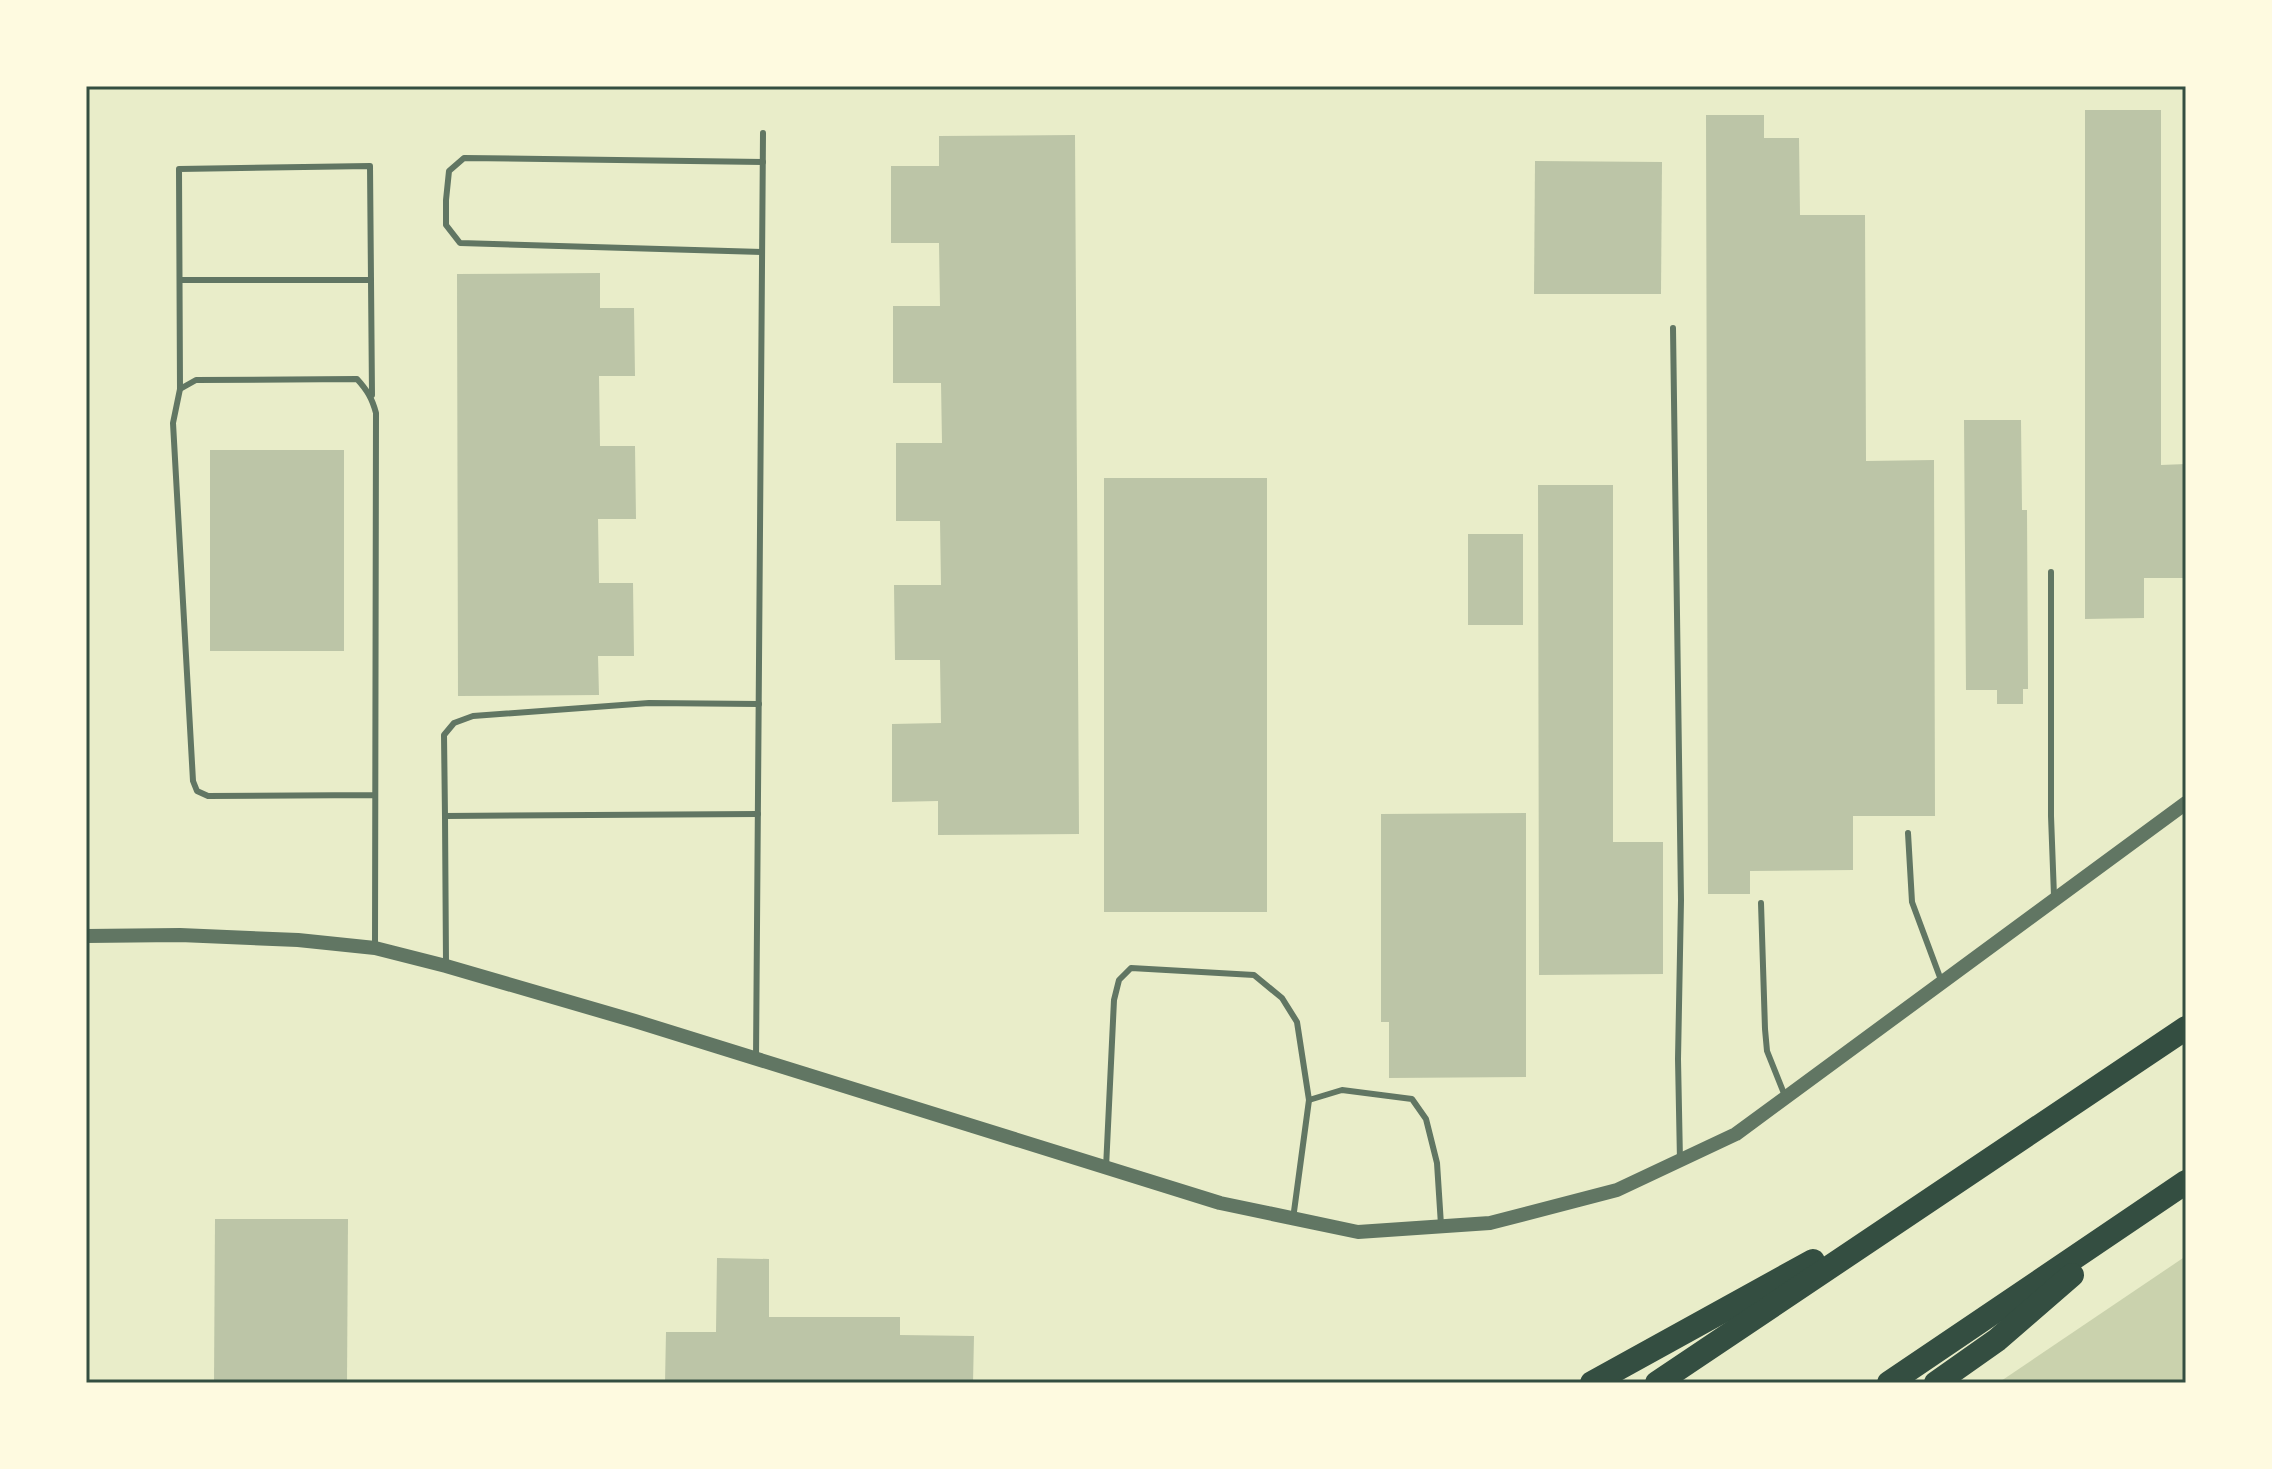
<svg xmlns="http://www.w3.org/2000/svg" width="2272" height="1469" font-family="Barlow,sans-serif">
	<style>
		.green { fill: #cad2ad }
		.building { fill: #bcc5a7 }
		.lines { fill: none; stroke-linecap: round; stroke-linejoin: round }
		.service { stroke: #617663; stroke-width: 6 }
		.tertiary { stroke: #617663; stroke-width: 14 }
		.motorway { stroke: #344e41; stroke-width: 24 }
		.neatline { fill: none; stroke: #344e41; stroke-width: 3 }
	</style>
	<rect width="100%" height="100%" fill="#e9edc9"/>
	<!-- green -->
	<path class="green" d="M2186,1256V1383H1998Z"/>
	<!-- building -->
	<g class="building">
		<path d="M2085,110H2161V465L2186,464V578H2144V618L2085,619Z"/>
		<path d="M1706,115H1764V138H1799L1800,215H1865L1866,461L1934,460L1935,816H1853V870L1750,871V894H1708Z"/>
		<path d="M1075,135L1079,834L938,835V801L892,802V724L941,723L940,660H895L894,585H941L940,521H896V443H942L941,383H893V306H940L939,243H891V166H939V136Z"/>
		<path d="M1535,161L1662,162L1661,294H1534Z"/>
		<path d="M600,273V308H634L635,376H599L600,446H635L636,519H598L599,583H633L634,656H598L599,695L458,696L457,274Z"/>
		<path d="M1964,420H2021L2022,510H2027L2028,689H2023V704H1997V690H1966Z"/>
		<rect x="210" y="450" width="134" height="201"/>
		<rect x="1104" y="478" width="163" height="434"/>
		<path d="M1538,485H1613V842H1663V974L1539,975Z"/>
		<rect x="1468" y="534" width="55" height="91"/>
		<path d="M1526,813V1077L1389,1078V1022H1381V814Z"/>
		<path d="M215,1219H348L347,1383H214Z"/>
		<path d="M717,1258L769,1259V1317H900V1335L974,1336L973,1383H665L666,1332H716Z"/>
	</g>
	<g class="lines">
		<!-- service -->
		<g class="service">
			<path d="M762,252L460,243L446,225V200L449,171L464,158L763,162"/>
			<path d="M180,280H371"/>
			<path d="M1673,328L1681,900L1678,1059L1680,1161"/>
			<path d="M180,389L179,169L370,166L372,395"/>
			<path d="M2051,572V816L2054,896"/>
			<path d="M445,816L444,735L454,723L473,716L649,703L759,704"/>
			<path d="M1908,833L1912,902L1941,980"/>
			<path d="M1761,903L1765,1029L1767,1051L1785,1096"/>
			<path d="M375,948L376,413C372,398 367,390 357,379L196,380L180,389L173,423L193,781L197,791L208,796L375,795"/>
			<path d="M446,963L445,816L758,814"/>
			<path d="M756,1059L763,133"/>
			<path d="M1309,1100L1342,1090L1412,1099L1426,1119L1437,1163L1441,1225"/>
			<path d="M1106,1168L1114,1000L1119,980L1131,968L1254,975L1282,998L1297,1022L1309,1100L1293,1219"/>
		</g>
		<!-- tertiary -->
		<path class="tertiary" d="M86,936L180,935L298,940L375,948L446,966L635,1021L1220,1203L1358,1232L1490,1223L1617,1190L1736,1134L2186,803"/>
		<!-- motorway -->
		<g class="motorway">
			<path d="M1592,1383L1813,1261"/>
			<path d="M1657,1383L2186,1028"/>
			<path d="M1889,1383L2186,1182"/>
			<path d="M1936,1383L1997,1340L2072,1275"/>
		</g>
	</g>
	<!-- border -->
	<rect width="2272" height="1469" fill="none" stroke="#fefae0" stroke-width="176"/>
	<rect x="88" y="88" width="2096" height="1293" class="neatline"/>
</svg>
